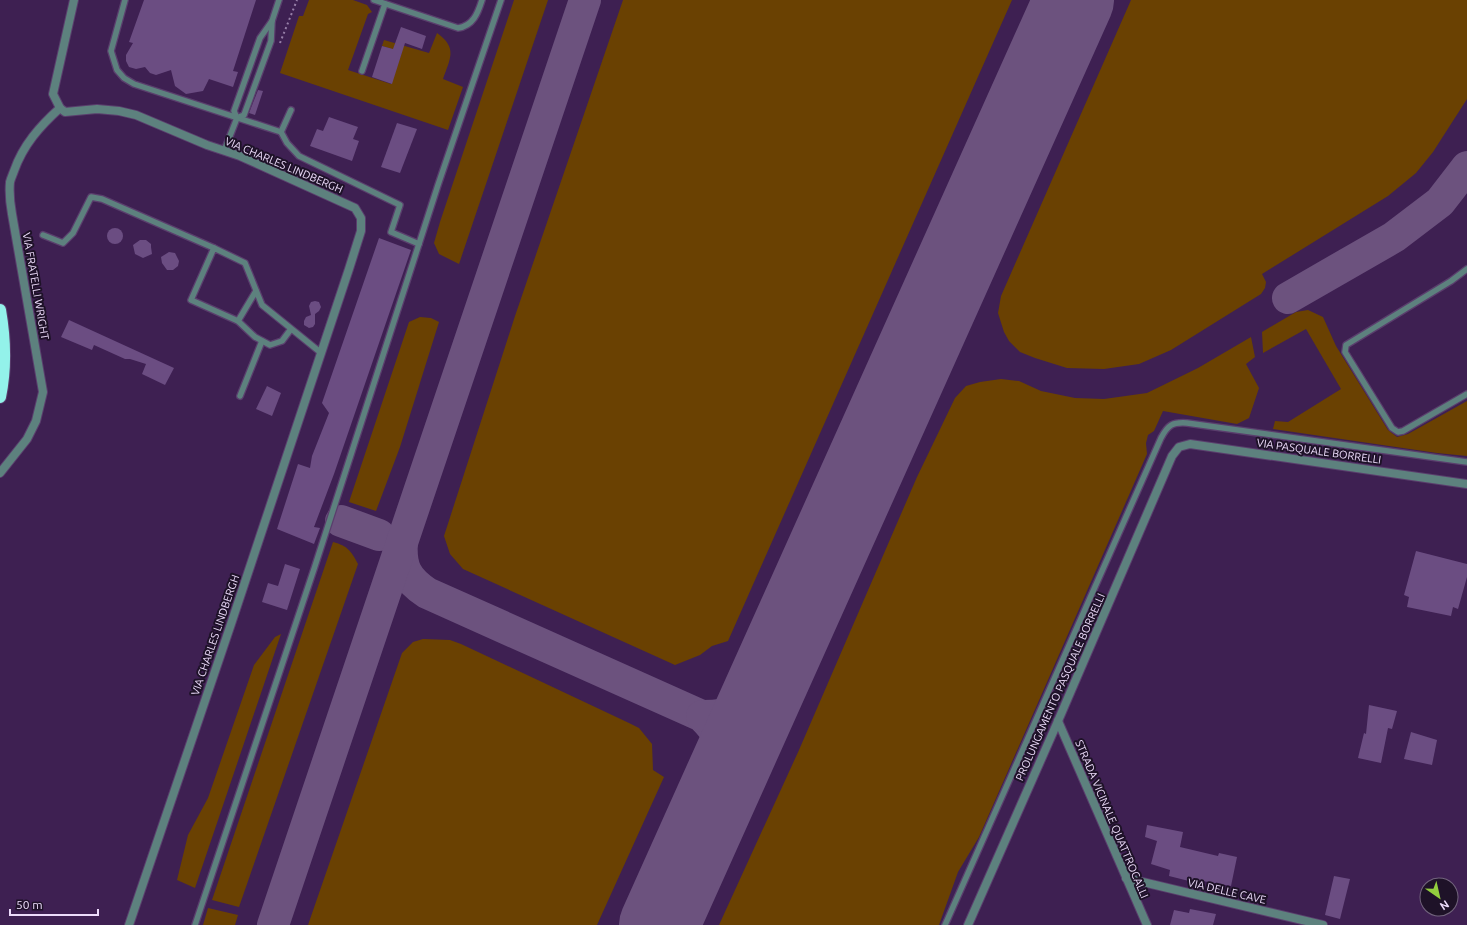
<svg xmlns="http://www.w3.org/2000/svg" width="1467" height="925" font-family="Ubuntu,sans-serif">
	<style>
		.green { fill: #6a4102 }
		.lines { fill: none; stroke-linecap: round; stroke-linejoin: round }
		.taxiway { stroke: #6c527e; stroke-width: 32 }
		.runway { stroke: #6c527e; stroke-width: 80 }
		.building { fill: #6b4d82 }
		.service-casing { stroke: #5a3e6d; stroke-width: 8 }
		.minor-casing { stroke: #5a3e6d; stroke-width: 10 }
		.tertiary-casing { stroke: #5a3e6d; stroke-width: 10 }
		.motorway-casing { stroke: #5a3e6d; stroke-width: 14 }
		.path { stroke: #977fa8; stroke-width: 2; stroke-dasharray: 2 3; stroke-linecap: butt }
		.service { stroke: #5d817e; stroke-width: 5.5 }
		.minor { stroke: #5d817e; stroke-width: 8 }
		.tertiary { stroke: #5d817e; stroke-width: 8 }
		.motorway { stroke: #93f2ea; stroke-width: 12 }
		.labels { text-anchor: middle; dominant-baseline: central; stroke-width: 4; stroke-linejoin: round; paint-order: stroke }
		.street-label { font-size: 11px; fill: #eddcfb; stroke: #1e1228 }
	</style>
	<rect width="100%" height="100%" fill="#3e2052"/>
	<!-- green -->
	<g class="green">
		<path d="M309,0H353L367,5L372,12L368,14L348,70L391,84L402,52L382,46L384,40L429,53L437,33C458,48 450,59 443,79L463,87L448,130L280,73L299,16H303Z"/>
		<path d="M514,0H548L459,264L439,254L434,243L440,222Z"/>
		<path d="M623,0H1012L728,641L712,646L700,655L675,665L463,569L450,554L444,536L515,316Z"/>
		<path d="M1131,0H1467V99L1433,152L1416,173L1388,196L1262,274L1266,282L1265,288L1261,294L1171,350L1139,364L1104,369L1067,368L1035,358L1020,352L1009,341L1004,332L998,313L1001,296Z"/>
		<path d="M1308,310L1323,317L1336,346L1388,430L1397,437L1408,434L1467,401V456L1437,453L1273,429L1275,421L1288,422L1341,389L1306,329L1263,353L1262,332L1296,312Z"/>
		<path d="M420,317L431,318L439,322L400,447L376,511L349,502L409,322Z"/>
		<path d="M1251,337L1255,357L1246,364L1259,388L1249,418L1237,424L1163,411L1154,431L1148,435L1146,443L1147,454L979,837L958,872L939,925H719L799,750L917,477L955,398L966,386L980,382L1001,379L1019,381L1041,391L1075,398L1104,399L1147,393L1198,368Z"/>
		<path d="M333,542C348,546 351,551 358,564L239,907L212,900Z"/>
		<path d="M281,634L195,888L177,880L188,835L208,798L254,665L275,637Z"/>
		<path d="M423,639L450,640L461,644L629,723L639,728L652,744L653,770L664,777L597,925H308L402,653L413,642Z"/>
		<path d="M208,908L238,915L235,925H203Z"/>
	</g>
	<g class="lines">
		<!-- taxiway -->
		<g class="taxiway">
			<path d="M1288,298L1394,237L1440,202L1467,167"/>
			<path d="M341,521L379,535"/>
			<path d="M402,541C400,567 406,579 427,593L702,716C729,743 723,749 722,785"/>
			<path d="M702,716C739,716 746,708 769,681"/>
			<path d="M273,925L585,0"/>
		</g>
		<!-- runway -->
		<path class="runway" d="M659,925L1074,0"/>
	</g>
	<!-- building -->
	<g class="building">
		<path d="M144,0H256L233,71L238,72L233,87L209,79L203,91L186,94L175,86L171,70L156,75L150,73L145,67L136,69L129,67L126,61V55L133,43L129,42Z"/>
		<path d="M401,27L426,36L422,49L405,43L392,84L372,77L382,46L393,49Z"/>
		<path d="M258,90L263,91L255,115L249,113Z"/>
		<path d="M329,117L358,127L353,139L359,141L352,161L310,146L317,129L323,131Z"/>
		<path d="M397,123L417,129L400,173L381,167Z"/>
		<circle cx="115" cy="236" r="8"/>
		<path d="M379,238L411,250L334,474L314,527L320,528L314,544L277,529L298,464L310,468L312,456L329,413L322,403Z"/>
		<path d="M140,240H146L151,244V247L152,254L143,258L135,254L133,245Z"/>
		<path d="M169,252L175,253L179,261L178,266L173,270H167L162,263L161,257Z"/>
		<path d="M315,301L319,302L321,307L319,311L315,314V324L313,327L309,328L304,325V321L306,317L311,315L309,306L311,302Z"/>
		<path d="M69,320L174,368L165,385L142,374L146,364L130,359H125L94,345L92,350L61,337Z"/>
		<path d="M267,386L281,393L272,416L256,409Z"/>
		<path d="M1416,551L1467,564V577L1458,609L1453,607L1451,616L1407,607L1409,597L1404,595Z"/>
		<path d="M285,564L300,569L287,610L262,602L268,583L278,586Z"/>
		<path d="M1369,705L1397,711L1392,729L1388,728L1381,763L1358,758L1364,733L1366,734Z"/>
		<path d="M1411,732L1437,740L1432,765L1404,759Z"/>
		<path d="M1147,825L1183,832L1180,847L1218,856L1219,853L1237,857L1231,886L1197,880V883L1169,876L1170,870L1151,864L1157,841L1145,837Z"/>
		<path d="M1334,876L1350,879L1340,919L1325,915Z"/>
		<path d="M1190,909L1216,914L1213,925H1170L1174,910L1189,913Z"/>
	</g>
	<g class="lines">
		<!-- service casing -->
		<g class="service-casing">
			<g id="service">
				<path d="M125,0L111,51L117,70L124,78L134,84L281,132L291,110"/>
				<path d="M374,0L458,28C473,26 478,13 482,0"/>
				<path d="M362,71L385,4"/>
				<path d="M237,118L244,115L271,41L272,21L279,0"/>
				<path d="M281,132L287,143L299,156L400,205L391,232L419,244"/>
				<path d="M224,151L237,118L234,111L260,38L272,21"/>
				<path d="M43,235L63,243L73,233L91,197L102,199L214,248"/>
				<path d="M1467,269L1451,281L1346,345L1345,352L1392,428L1398,432L1403,431L1467,394"/>
				<path d="M238,321L256,291"/>
				<path d="M291,329L282,341L270,345L255,337L238,321L191,300L214,248L245,263L262,305L320,352"/>
				<path d="M240,396L262,341"/>
				<path d="M195,925L314,569L438,185L501,0"/>
				<path d="M945,925L1161,438C1168,425 1172,422 1187,423L1467,462"/>
			</g>
		</g>
		<!-- minor casing -->
		<g class="minor-casing">
			<g id="minor">
				<path d="M0,473L27,439L36,421L43,392L12,214C10,203 9,193 10,182C11,178 13,174 14,171C23,145 40,126 60,108"/>
				<path d="M1058,721L1147,925"/>
				<path d="M1126,878L1323,925"/>
				<path d="M968,925L1058,721L1172,456L1179,447L1190,444L1467,484"/>
			</g>
		</g>
		<!-- tertiary casing -->
		<g class="tertiary-casing">
			<path id="tertiary" d="M74,0L53,94L60,108L65,112L97,109L119,111L136,115L207,145L240,156L355,208L361,218V231L349,269L231,624L129,925"/>
		</g>
		<!-- motorway casing -->
		<g class="motorway-casing">
			<path id="motorway" d="M0,310C5,339 6,368 0,397"/>
		</g>
		<!-- path -->
		<path class="path" d="M280,43L297,0"/>
		<!-- service -->
		<use href="#service" class="service"/>
		<!-- minor -->
		<use href="#minor" class="minor"/>
		<!-- tertiary -->
		<use href="#tertiary" class="tertiary"/>
		<!-- motorway -->
		<use href="#motorway" class="motorway"/>
	</g>
	<g class="labels">
		<!-- street labels -->
		<g class="street-label">
			<text transform="translate(284 165) rotate(23)">VIA CHARLES LINDBERGH</text>
			<text transform="translate(36 286) rotate(80)">VIA FRATELLI WRIGHT</text>
			<text transform="translate(1319 451) rotate(8)">VIA PASQUALE BORRELLI</text>
			<text transform="translate(215 635) rotate(-71)">VIA CHARLES LINDBERGH</text>
			<text transform="translate(1060 687) rotate(-66)">PROLUNGAMENTO PASQUALE BORRELLI</text>
			<text transform="translate(1112 819) rotate(67)">STRADA VICINALE QUATTROCALLI</text>
			<text transform="translate(1227 891) rotate(13)">VIA DELLE CAVE</text>
		</g>
	</g>
	<!-- north arrow -->
	<g transform="translate(1439 897) rotate(146)"><circle r="19" fill="#1e1228" stroke="#71637c"/>
	<path d="M0-3L7 15L0 10L-7 15Z" fill="#92cd3e"/>
	<text y="-6" font-size="11" font-weight="bold" text-anchor="middle" fill="#eddcfb">N</text>
	</g>
	<!-- scale -->
	<path d="M10 909v6h88v-6" fill="none" stroke="#eddcfb" stroke-width="2"/>
	<text x="16" y="909" font-size="12" fill="#eddcfb" stroke="#1e1228" stroke-width="3" paint-order="stroke">50 m</text>
</svg>
